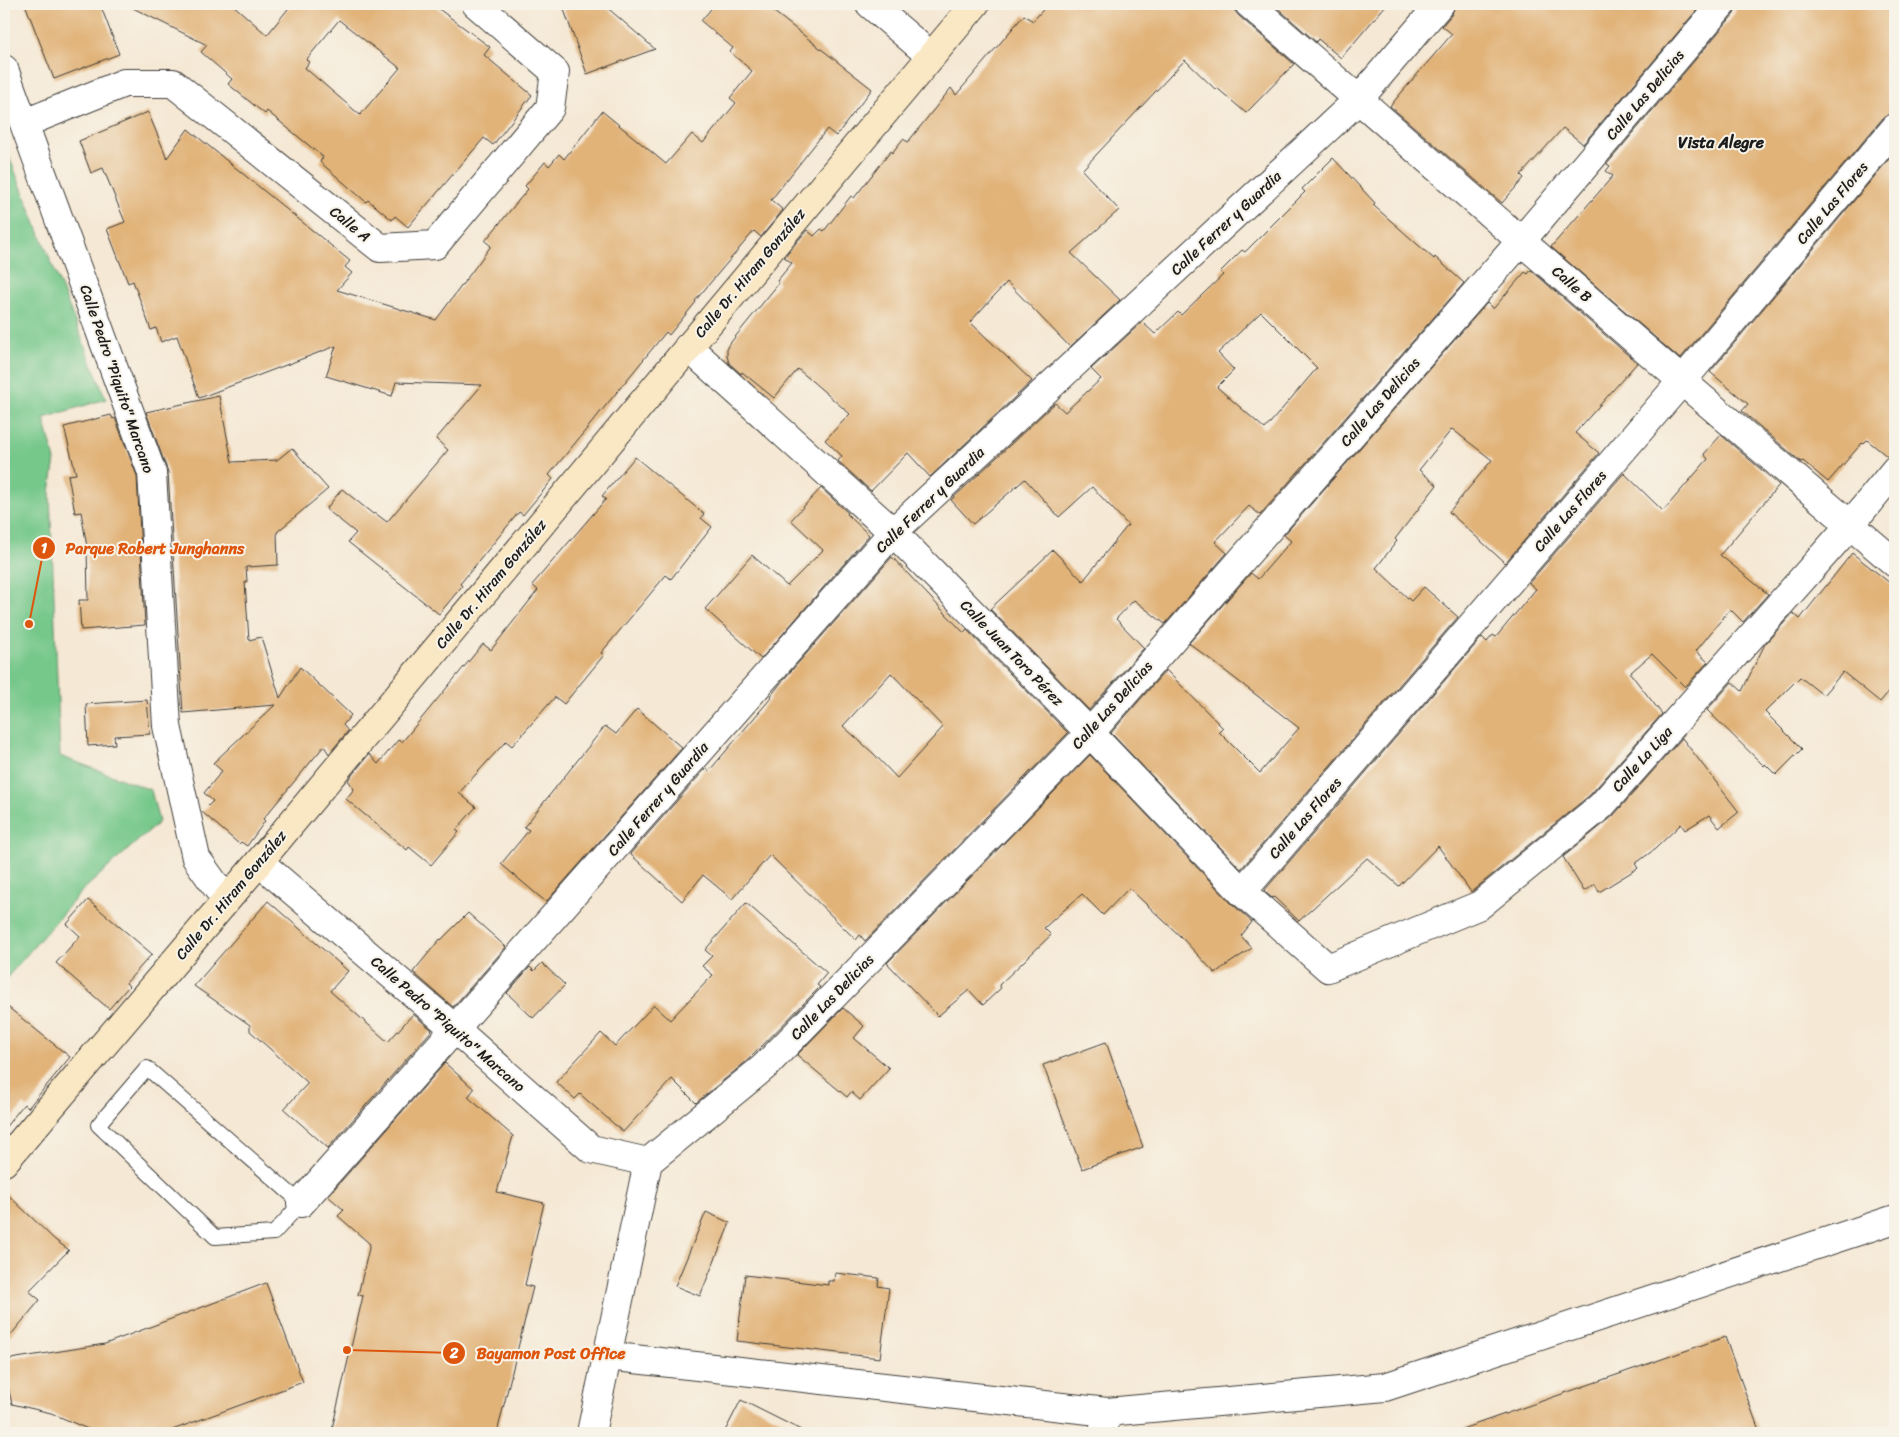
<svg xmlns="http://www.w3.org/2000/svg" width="1899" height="1437" font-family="Sriracha,sans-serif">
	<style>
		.green { fill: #75c78a; stroke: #487253 }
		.building { fill: #e1b379; fill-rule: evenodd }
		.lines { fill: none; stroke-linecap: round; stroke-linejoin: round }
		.lane-casing { stroke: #3d3b38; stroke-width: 16 }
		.street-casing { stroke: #3d3b38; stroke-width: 30 }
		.secondary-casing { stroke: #3d3b38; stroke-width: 30 }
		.lane { stroke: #fff; stroke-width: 14 }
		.street { stroke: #fff; stroke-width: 28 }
		.secondary { stroke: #fae7c3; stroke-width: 28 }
		.labels { text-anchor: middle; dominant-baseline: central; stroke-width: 4; stroke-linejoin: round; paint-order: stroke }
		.street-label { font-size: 15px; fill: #1c1c1c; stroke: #f7f3e8 }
		.neighbourhood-label { font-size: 16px; font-weight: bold; fill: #1c1c1c; stroke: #f7f3e8 }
		.leader { fill: none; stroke: #de560d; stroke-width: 2 }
		.callout-dot { fill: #de560d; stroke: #f7f3e8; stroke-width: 2 }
		.mark-label { font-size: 15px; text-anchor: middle; font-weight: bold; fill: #fff }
		.callout-label { font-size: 16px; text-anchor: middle; font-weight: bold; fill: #de560d; stroke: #f7f3e8; stroke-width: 4; stroke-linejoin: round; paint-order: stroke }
	</style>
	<rect width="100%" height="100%" fill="#f7f3e8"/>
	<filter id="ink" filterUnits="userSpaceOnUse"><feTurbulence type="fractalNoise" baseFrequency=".02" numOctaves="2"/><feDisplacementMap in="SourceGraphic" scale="10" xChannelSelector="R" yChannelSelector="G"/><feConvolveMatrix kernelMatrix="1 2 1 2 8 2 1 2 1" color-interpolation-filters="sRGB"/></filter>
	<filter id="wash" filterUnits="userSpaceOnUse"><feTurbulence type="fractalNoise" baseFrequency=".0096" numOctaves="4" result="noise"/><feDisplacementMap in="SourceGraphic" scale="20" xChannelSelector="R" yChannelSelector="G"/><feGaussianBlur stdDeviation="1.12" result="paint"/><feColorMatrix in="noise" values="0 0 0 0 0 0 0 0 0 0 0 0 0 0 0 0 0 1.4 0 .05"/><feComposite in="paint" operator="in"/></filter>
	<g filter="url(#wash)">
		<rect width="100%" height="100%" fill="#f5e8d4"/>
		<!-- green -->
		<path class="green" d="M4,144L106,399L44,418L55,460L50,492L60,756L151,790L159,822L82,891L4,981Z"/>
		<g id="blocks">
			<!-- building -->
			<g class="building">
				<path d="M25,4H100L119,54L54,79Z"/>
				<path d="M125,4H232L267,35L292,4H432L490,47L484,55L532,95L493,145L484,138L408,227L395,216L392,220L368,200L366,202L320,162L323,157L267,111L265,114L228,84L232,79L201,52L207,45ZM339,20L400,68L360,115L305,68L309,62L306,60Z"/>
				<path d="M562,4H603L655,49L587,74Z"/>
				<path d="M715,4H764L872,89L836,136L827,129L771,200L783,210L761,237L754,231L695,301L696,302L669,335L666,332L549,475L553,479L523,515L519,512L460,584L462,586L439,614L348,542L356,533L326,509L342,489L373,514L375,513L387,522L448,450L436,439L482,385L396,382L392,396L326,376L336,346L199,398L177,336L161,342L156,328L151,330L133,281L128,283L107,229L125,222L103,168L91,173L79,141L148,112L167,158L188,129L350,261L345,267L352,273L337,290L436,320L491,246L485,241L528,189L525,186L545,162L549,166L559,154L564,159L602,111L666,164L692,134L703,143L736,103L730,98L752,71L730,52L733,48L701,21Z"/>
				<path d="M1048,4H1234V10L1239,16L1294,64L1246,113L1217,88L1216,90L1185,60L1082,170L1119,210L1071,253L1120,300L1070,347L1007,282L970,322L1032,381L930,477L908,453L871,491L838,461L842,456L825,440L850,414L798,369L774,398L742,372L741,374L729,363L727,356V347L779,283L777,281L792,263L784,257L807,230L814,236L821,229L824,231L851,196L854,198L891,151L892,153L903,139L908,142L951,88L956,95L1024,15L1033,21Z"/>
				<path d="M1273,4H1387L1341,58L1318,39L1316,42Z"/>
				<path d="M1455,4H1702L1583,144L1563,128L1521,175L1524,178L1502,203L1390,106L1452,34L1442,26L1452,14Z"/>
				<path d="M1737,4H1895V113L1889,114L1883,118L1680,359L1551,247L1613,176L1606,171L1610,166L1607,164L1734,14Z"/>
				<path d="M1895,152V455L1888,457L1867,440L1863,444L1862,443L1828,482L1803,461L1801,462L1742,411L1748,404L1710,372Z"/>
				<path d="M1333,158L1375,203L1373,205L1434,259L1435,257L1464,283L1260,515L1249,506L1215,542L1227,553L1165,624L1134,600L1116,619L1144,648L1089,710L990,609L1053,550L1083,581L1128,525L1092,487L1059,517L1025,479L973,524L951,500L1055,403L1065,412L1101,379L1091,369L1142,322L1155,334L1178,312L1181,315L1223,275L1220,272L1242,250L1245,252L1305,192L1302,189ZM1261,312L1317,368L1265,429L1217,387L1234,370L1218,353Z"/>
				<path d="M1531,270L1637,363L1575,433L1599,453L1505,563L1449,512L1492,460L1452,429L1419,470L1437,485L1395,539L1397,541L1376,568L1411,601L1424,587L1458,617L1241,869L1111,733L1166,670L1223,728L1219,732L1260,773L1299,728L1189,643L1251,573L1258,579L1291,541L1284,535L1487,303L1493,309L1525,272L1528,274Z"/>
				<path d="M219,396L232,462L277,460L292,448L328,489L277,532L278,565L246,567L247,582H245L249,640L261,637L280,698L300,667L351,715L343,725L348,731L329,754L324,746L263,819L265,821L247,846L241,842L239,844L202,812L213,801L204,793L222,771L213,763L275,705L183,713L168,472L146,412Z"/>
				<path d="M111,415L113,419L115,418L137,476L145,625L81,630L79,600H88L87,547L81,512L75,513L68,475L76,474L64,427Z"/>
				<path d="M1721,435L1779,485L1720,555L1768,594L1743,622L1730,609L1696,651L1708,662L1685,687L1652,654L1630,673L1662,714L1590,795L1471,892L1438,846L1399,886L1367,858L1299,921L1274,897L1272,898L1264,891L1482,637L1487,642L1493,635L1496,637L1536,589L1529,583L1624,473L1663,511L1708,459L1704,454Z"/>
				<path d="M635,457L704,514L701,518L712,527L671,579L666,575L601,653L604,655L564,704L555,697L512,746L506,741L459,793L476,807L456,830L459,832L431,865L409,847L407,850L346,799L354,789L348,780L369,754L378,764L398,740L402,742L483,644L491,650L538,590L532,585L606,499L602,496Z"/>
				<path d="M821,488L848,513L847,514L869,535L761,659L705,609L752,555L787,586L823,550L791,520Z"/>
				<path d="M1852,553L1895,587V684L1880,702L1843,672L1823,695L1800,677L1765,712L1802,749L1776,775L1765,764L1764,766L1707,710L1732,682L1742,691L1765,644L1793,613L1800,619Z"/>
				<path d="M892,557L964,633L967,630L1068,733L865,941L860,935L856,940L770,855L732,899L703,875L682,901L630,854L706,768L709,771L771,698L770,697L784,679ZM891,673L943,727L897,778L874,754L843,726Z"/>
				<path d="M147,700L150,734L114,736L115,744L88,746L86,704Z"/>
				<path d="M637,709L682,748L546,902L501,864L529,830L524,827L605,726L616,734Z"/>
				<path d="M1682,738L1739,812L1719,828L1709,815L1685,830L1681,824L1655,849L1635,864L1638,868L1599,892L1595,884L1584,891L1563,857L1613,816Z"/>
				<path d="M1090,755L1231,903L1252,922L1241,936L1252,948L1215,973L1180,936L1129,888L1103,915L1082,894L1044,928L1051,935L999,985L1001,988L983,1005L969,990L938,1016L887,963Z"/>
				<path d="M88,900L152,954L126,983L129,986L109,1009L56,963L80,936L67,924Z"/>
				<path d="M268,901L348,971L330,991L388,1042L413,1014L432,1030L328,1148L284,1109L308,1083L250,1031V1025L194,986Z"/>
				<path d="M746,903L827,973L817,985L820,987L748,1060L696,1103L672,1079L623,1132L580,1094L575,1099L556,1082L601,1033L615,1046L654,1005L670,1020L713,975L702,966L712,956L705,950Z"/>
				<path d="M468,913L506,947L453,1007L413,972L440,939L441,940Z"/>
				<path d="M542,963L565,985L533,1018L507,993L530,967L534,971Z"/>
				<path d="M4,1004L70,1057L28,1108L24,1104L4,1129Z"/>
				<path d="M843,1008L864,1026L854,1038L889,1068L860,1100L851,1092L847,1097L797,1055Z"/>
				<path d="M1106,1042L1143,1147L1082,1169L1043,1065Z"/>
				<path d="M445,1063L474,1089L468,1097L513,1136L497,1192L544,1203L525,1285L533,1287L497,1433H331L363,1296L358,1295L370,1244L338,1216L344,1210L328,1196Z"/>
				<path d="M4,1191L55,1240L69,1250L29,1291L40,1300L4,1343Z"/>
				<path d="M706,1212L730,1223L700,1296L675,1286Z"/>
				<path d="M835,1273L879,1278L878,1286L889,1288L880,1358L737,1341L745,1275L828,1285V1281H834Z"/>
				<path d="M266,1283L303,1382L164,1433H97L51,1413L12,1404L4,1369V1360L105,1344Z"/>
				<path d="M1725,1337L1760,1433H1463L1462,1429Z"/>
				<path d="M741,1400L807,1433H724Z"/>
			</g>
		</g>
	</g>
	<g filter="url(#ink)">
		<use href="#blocks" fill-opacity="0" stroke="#3d3b38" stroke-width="1"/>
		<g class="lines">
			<!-- lane casing -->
			<g class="lane-casing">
				<path id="lane" d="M147,1068L301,1203L274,1233L215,1237L98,1125Z"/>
			</g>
			<!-- street casing -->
			<g class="street-casing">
				<g id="street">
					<path d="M870,4L931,56"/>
					<path d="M1249,4L1682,381L1895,563"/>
					<path d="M4,69L152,473L167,726L196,858L226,900"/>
					<path d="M25,123L124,83H173L380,248L435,245L550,108L555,72L476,4"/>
					<path d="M688,347L893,532L1090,733L1242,892L1328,968L1480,905L1601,806L1850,525L1895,470"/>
					<path d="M259,862L455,1029L591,1149L648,1162"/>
					<path d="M1242,892L1682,381L1895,128"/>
					<path d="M301,1203L893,532L1359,99L1440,4"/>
					<path d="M607,1356L1107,1412L1103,1433"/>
					<path d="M1107,1412L1385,1387L1895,1219"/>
					<path d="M591,1433L648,1162L764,1067L1090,733L1522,240L1722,4"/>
				</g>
			</g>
			<!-- secondary casing -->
			<g class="secondary-casing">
				<path id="secondary" d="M4,1162L259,862L975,4"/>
			</g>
			<!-- lane -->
			<use href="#lane" class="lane"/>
			<!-- street -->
			<use href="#street" class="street"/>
			<!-- secondary -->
			<use href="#secondary" class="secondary"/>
		</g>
	</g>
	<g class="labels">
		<!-- street labels -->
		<g class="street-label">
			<text transform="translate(1645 95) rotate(-50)">Calle Las Delicias</text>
			<text transform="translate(1832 203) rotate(-50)">Calle Las Flores</text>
			<text transform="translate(1226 223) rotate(-43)">Calle Ferrer y Guardia</text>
			<text transform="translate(350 224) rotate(39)">Calle A</text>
			<text transform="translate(750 273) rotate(-50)">Calle Dr. Hiram González</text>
			<text transform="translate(1572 284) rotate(41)">Calle B</text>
			<text transform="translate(117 379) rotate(71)">Calle Pedro "Piquito" Marcano</text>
			<text transform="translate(1380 402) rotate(-49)">Calle Las Delicias</text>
			<text transform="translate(930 500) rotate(-44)">Calle Ferrer y Guardia</text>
			<text transform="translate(1570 511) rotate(-49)">Calle Las Flores</text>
			<text transform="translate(491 584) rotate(-50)">Calle Dr. Hiram González</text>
			<text transform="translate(1012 653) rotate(46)">Calle Juan Toro Pérez</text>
			<text transform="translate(1112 705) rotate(-48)">Calle Las Delicias</text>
			<text transform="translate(1642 759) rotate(-48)">Calle La Liga</text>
			<text transform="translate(658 799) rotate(-49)">Calle Ferrer y Guardia</text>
			<text transform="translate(1305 818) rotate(-49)">Calle Las Flores</text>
			<text transform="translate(231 895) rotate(-50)">Calle Dr. Hiram González</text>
			<text transform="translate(832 997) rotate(-46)">Calle Las Delicias</text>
			<text transform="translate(448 1024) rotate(41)">Calle Pedro "Piquito" Marcano</text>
		</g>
		<!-- neighbourhood labels -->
		<g class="neighbourhood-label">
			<text x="1721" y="142">Vista Alegre</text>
		</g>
	</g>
	<!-- callouts -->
	<path class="leader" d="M29 624L44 548M347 1350L454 1353"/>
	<g class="callout-dot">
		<circle cx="29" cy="624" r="5"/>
		<circle cx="347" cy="1350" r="5"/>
		<circle cx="44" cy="548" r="12"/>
		<circle cx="454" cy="1353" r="12"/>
	</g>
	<g class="mark-label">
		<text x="44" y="553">1</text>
		<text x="454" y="1358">2</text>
	</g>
	<g class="callout-label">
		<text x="155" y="554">Parque Robert Junghanns</text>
		<text x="551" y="1359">Bayamon Post Office</text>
	</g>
	<!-- margin -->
	<rect width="1899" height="1437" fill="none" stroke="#f7f3e8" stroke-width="20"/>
</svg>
